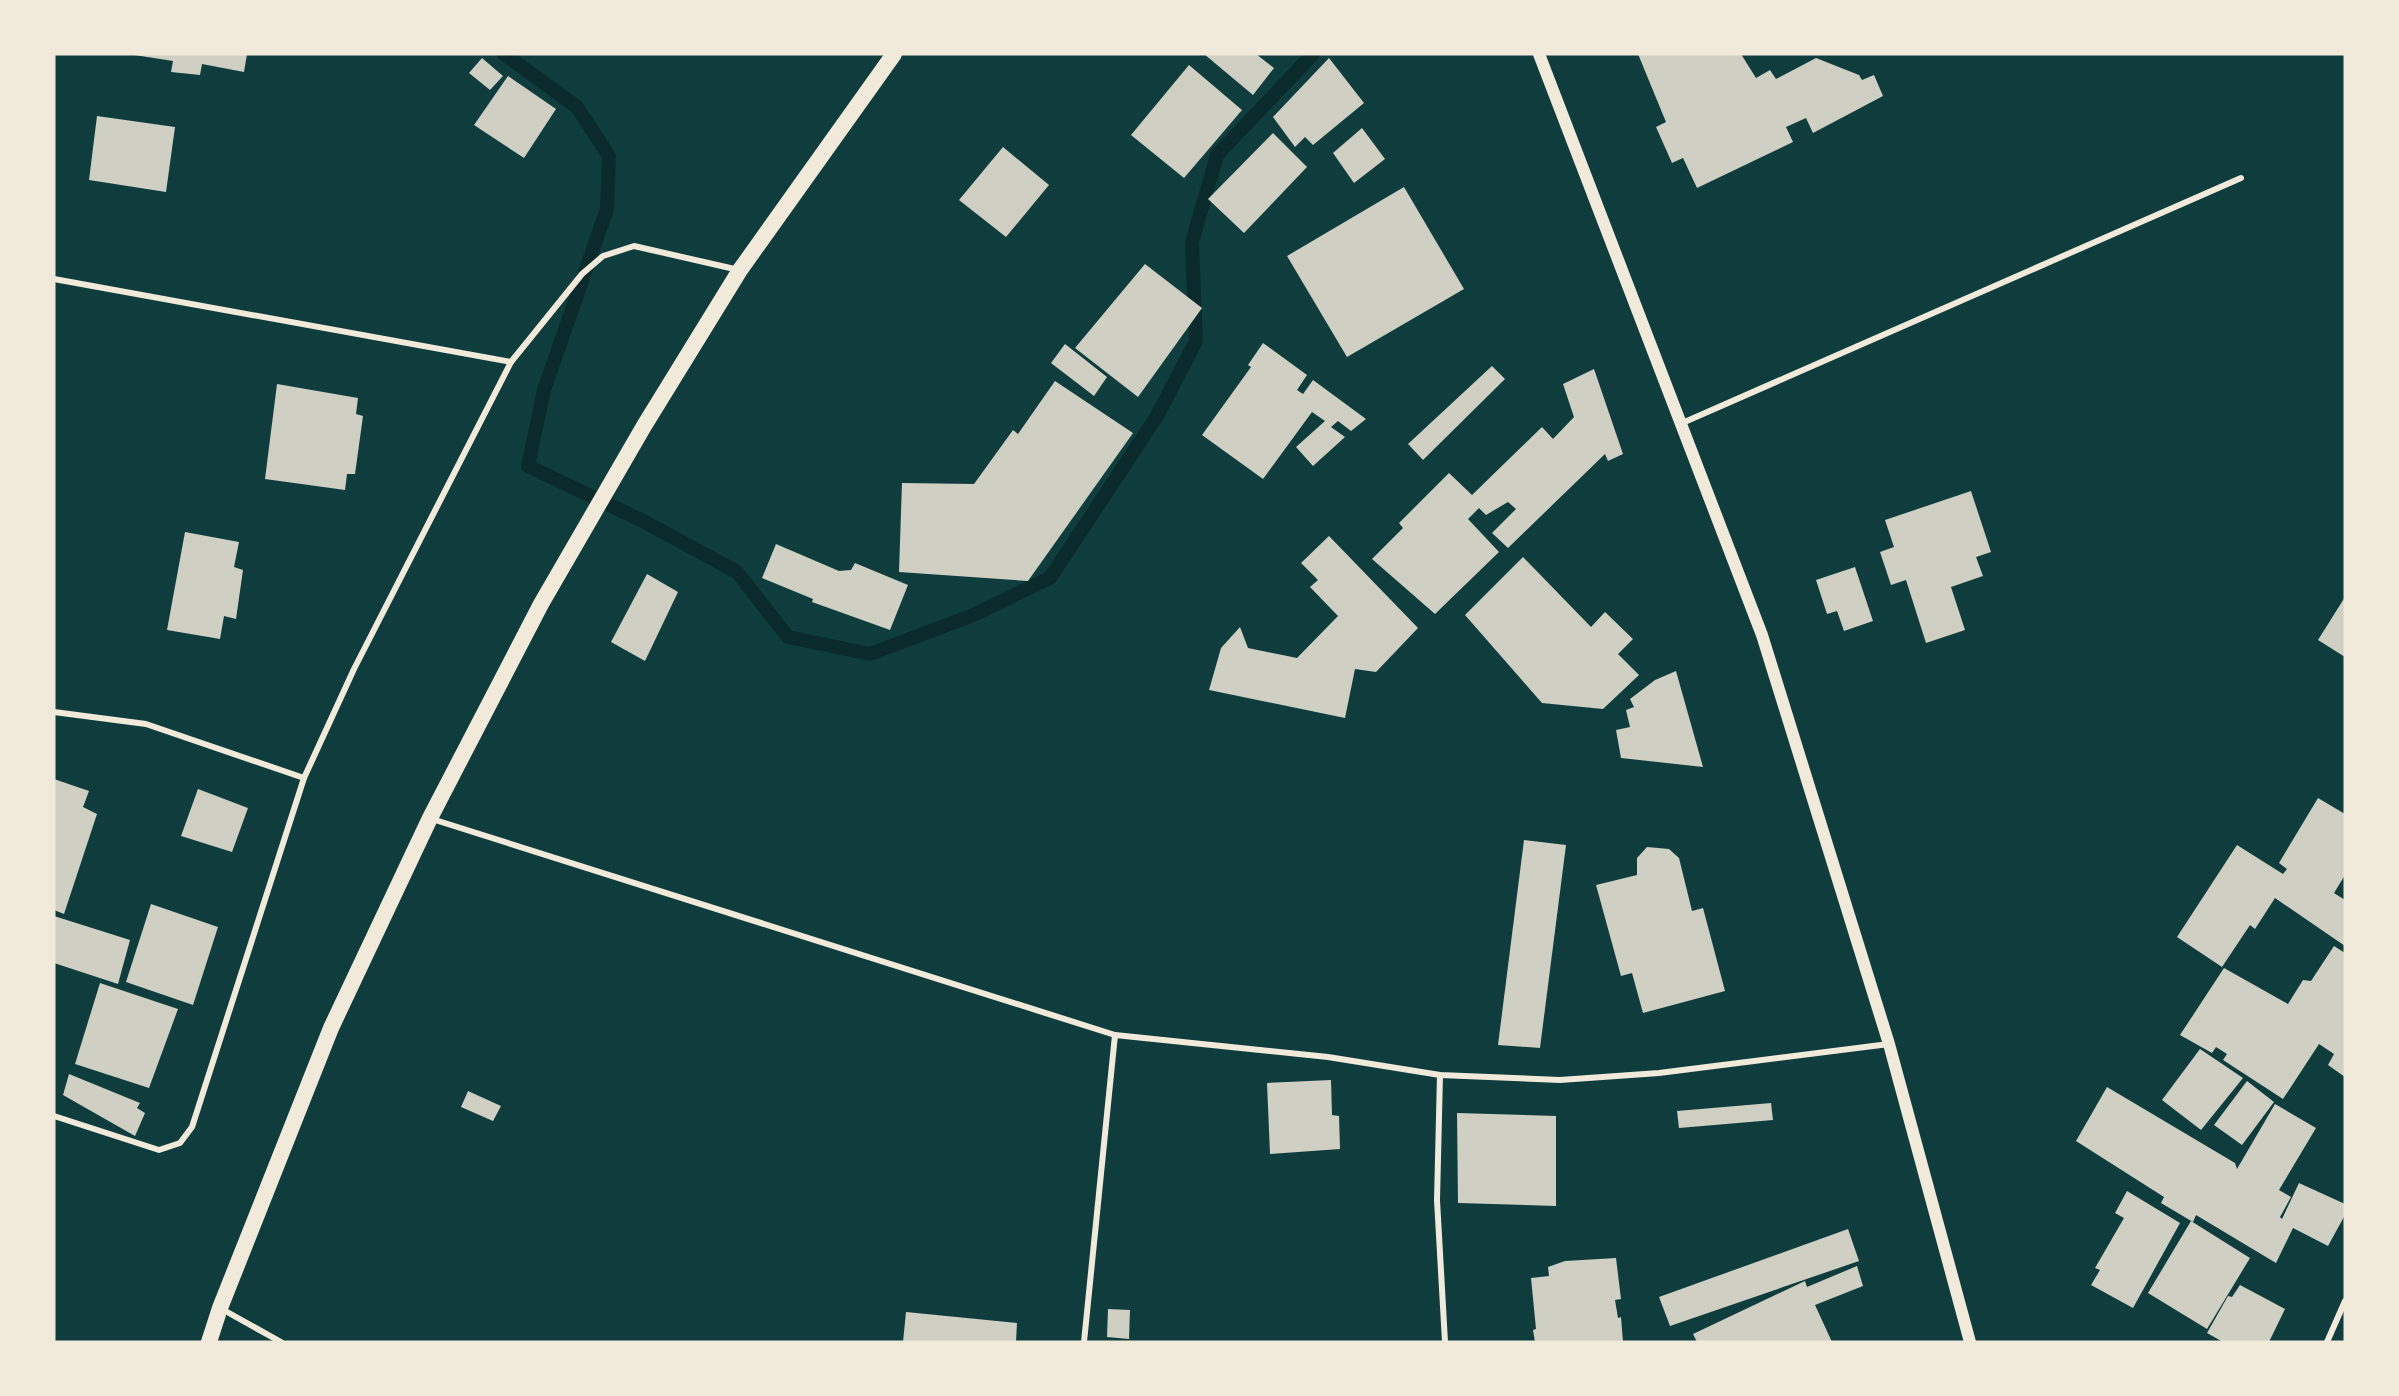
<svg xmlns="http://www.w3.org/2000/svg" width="2399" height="1396" font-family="Helvetica,sans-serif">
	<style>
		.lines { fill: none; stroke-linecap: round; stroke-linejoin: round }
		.stream { stroke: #0a2a2b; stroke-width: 14 }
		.building { fill: #cfcfc3 }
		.minor { stroke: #f1e9da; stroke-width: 6 }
		.secondary { stroke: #f1e9da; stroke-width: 12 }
		.trunk { stroke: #f1e9da; stroke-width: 16 }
	</style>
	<rect width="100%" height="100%" fill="#0f3d3e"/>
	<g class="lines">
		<!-- stream -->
		<path class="stream" d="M504,54L577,107L609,156L607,209L544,390L528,466L643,521L737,572L788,637L870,654L971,616L1050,578L1157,416L1196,341L1192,242L1217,155L1313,54"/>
	</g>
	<!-- building -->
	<g class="building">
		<path d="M128,54H247L244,72L202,64L200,75L171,72L173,61Z"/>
		<path d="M1204,54H1256L1274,68L1253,95Z"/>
		<path d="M1638,54H1741L1756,78L1770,70L1776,79L1816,58L1859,75L1862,80L1874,75L1883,96L1813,133L1806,118L1786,127L1793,142L1697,188L1683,158L1672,163L1656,127L1666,122Z"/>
		<path d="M482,58L503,76L490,90L469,73Z"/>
		<path d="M1329,58L1364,103L1313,145L1305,137L1295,147L1273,117Z"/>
		<path d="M1189,65L1242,110L1184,178L1131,135Z"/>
		<path d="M508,76L556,109L524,158L474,125Z"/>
		<path d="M97,116L175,127L166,192L89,180Z"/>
		<path d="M1362,128L1385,159L1354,183L1333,153Z"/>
		<path d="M1273,133L1307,167L1244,233L1208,199Z"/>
		<path d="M1003,147L1049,185L1006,237L959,200Z"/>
		<path d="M1404,187L1464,289L1347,357L1287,256Z"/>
		<path d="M1145,264L1202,308L1138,397L1075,348Z"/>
		<path d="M1263,343L1307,375L1297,390L1303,394L1313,380L1366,419L1351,431L1338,421L1331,427L1345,437L1313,466L1296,447L1325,421L1312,412L1263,479L1202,435L1251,367L1248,365Z"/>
		<path d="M1065,344L1107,377L1094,396L1051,363Z"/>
		<path d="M1492,366L1505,379L1423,460L1408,444Z"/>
		<path d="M1594,369L1623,454L1608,461L1605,454L1508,548L1492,533L1516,509L1508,502L1486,515L1479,508L1468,519L1499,552L1435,614L1372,559L1403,528L1399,523L1449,473L1472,495L1542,427L1553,439L1574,417L1563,384Z"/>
		<path d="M1055,381L1133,433L1028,581L899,572L902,483L974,484L1013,430L1018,434Z"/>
		<path d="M277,384L358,398L356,414L363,416L355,474H347L345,490L265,479Z"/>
		<path d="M1971,491L1991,552L1976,557L1983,576L1951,587L1965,630L1926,643L1906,580L1891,585L1880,552L1894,547L1885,520Z"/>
		<path d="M185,532L239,542L234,567L243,570L236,619L224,616L220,639L167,630Z"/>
		<path d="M1329,536L1418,628L1376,672L1355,669L1345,718L1209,690L1221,648L1240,627L1248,648L1297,658L1338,616L1310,587L1318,580L1301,563Z"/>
		<path d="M776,544L839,571L851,570L855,563L908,585L890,630L812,602L813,599L762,578Z"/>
		<path d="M1523,557L1591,627L1605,612L1633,639L1618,654L1639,675L1603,709L1542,703L1465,615Z"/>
		<path d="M1855,567L1873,621L1844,631L1837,611L1827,614L1816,580Z"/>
		<path d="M647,574L678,592L645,661L611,642Z"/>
		<path d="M2345,597V657L2318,640Z"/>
		<path d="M1676,671L1703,767L1621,758L1616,730L1630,727L1626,710L1634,707L1630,699L1655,680Z"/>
		<path d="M54,779L89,791L83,807L97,814L64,914L54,910Z"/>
		<path d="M198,789L248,808L232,852L181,836Z"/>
		<path d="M2318,798L2345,814V875L2334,893L2345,900V946L2275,898L2255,929L2250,925L2222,967L2177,937L2237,845L2283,874L2287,869L2279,863Z"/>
		<path d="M1524,840L1566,845L1540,1048L1498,1045Z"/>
		<path d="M1647,847L1669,849L1679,858L1692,911L1703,908L1725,991L1643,1013L1632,973L1621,976L1596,885L1637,875V858Z"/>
		<path d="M151,904L218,927L193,1005L126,982Z"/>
		<path d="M54,916L130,940L118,984L54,963Z"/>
		<path d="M2334,946L2345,953V1077L2328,1065L2334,1054L2319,1044L2283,1099L2223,1060L2227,1054L2216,1047L2212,1053L2180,1035L2224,968L2288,1004L2303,980L2311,981Z"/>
		<path d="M100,983L178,1009L149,1088L75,1064Z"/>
		<path d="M2200,1049L2243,1078L2201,1130L2162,1100Z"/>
		<path d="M69,1074L140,1103L137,1108L145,1113L135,1136L63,1095Z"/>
		<path d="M1331,1080L1332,1115L1339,1116L1340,1149L1270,1154L1267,1083Z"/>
		<path d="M2247,1081L2274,1102L2242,1145L2214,1125Z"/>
		<path d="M2107,1087L2235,1163L2237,1169L2275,1104L2316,1128L2279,1190L2291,1197L2280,1217L2282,1219L2299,1183L2345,1204V1215L2328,1246L2293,1228L2276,1263L2196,1215L2193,1222L2161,1203L2164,1197L2076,1141Z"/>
		<path d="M468,1091L501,1106L493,1121L461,1107Z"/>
		<path d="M1771,1103L1773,1120L1679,1128L1677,1111Z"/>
		<path d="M1457,1113L1556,1116V1206L1458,1203Z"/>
		<path d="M2127,1191L2180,1223L2133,1308L2091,1285L2100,1270L2095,1268L2124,1218L2115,1213Z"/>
		<path d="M2191,1221L2250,1258L2207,1329L2148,1293Z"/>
		<path d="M1848,1229L1859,1261L1670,1326L1659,1297Z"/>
		<path d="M1616,1258L1621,1299L1615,1300L1618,1318L1621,1317L1623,1342H1535L1533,1330L1536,1329L1531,1278L1549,1276L1548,1267L1565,1261Z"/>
		<path d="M1857,1266L1863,1286L1815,1305L1832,1342H1697L1693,1334L1805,1281L1807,1287Z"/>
		<path d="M2240,1285L2285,1309L2269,1342H2223L2207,1333L2228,1296L2232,1297Z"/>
		<path d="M1108,1309L1130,1310L1129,1339L1107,1337Z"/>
		<path d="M906,1312L1017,1323L1016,1342H903Z"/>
	</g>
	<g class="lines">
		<!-- minor -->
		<g class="minor">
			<path d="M54,279L511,362"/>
			<path d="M1680,424L2241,178"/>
			<path d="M54,712L146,724L304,778"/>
			<path d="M432,819L1115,1035"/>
			<path d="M1440,1075L1437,1200L1445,1342"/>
			<path d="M54,1116L159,1150L180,1143L192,1127L304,778L354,669L511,362L582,274L603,256L634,246L739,270"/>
			<path d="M220,1308L281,1342"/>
			<path d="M1084,1342L1115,1035L1328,1057L1440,1075L1560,1080L1659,1073L1889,1044"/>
			<path d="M2327,1342L2345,1301"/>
		</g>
		<!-- secondary -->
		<path class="secondary" d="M1539,54L1762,635L1889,1044L1970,1342"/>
		<!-- trunk -->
		<path class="trunk" d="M209,1342L220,1308L331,1028L430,818L541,604L644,426L740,270L894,54"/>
	</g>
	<!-- border -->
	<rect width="2399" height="1396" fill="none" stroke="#f1e9da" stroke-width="111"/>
</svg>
